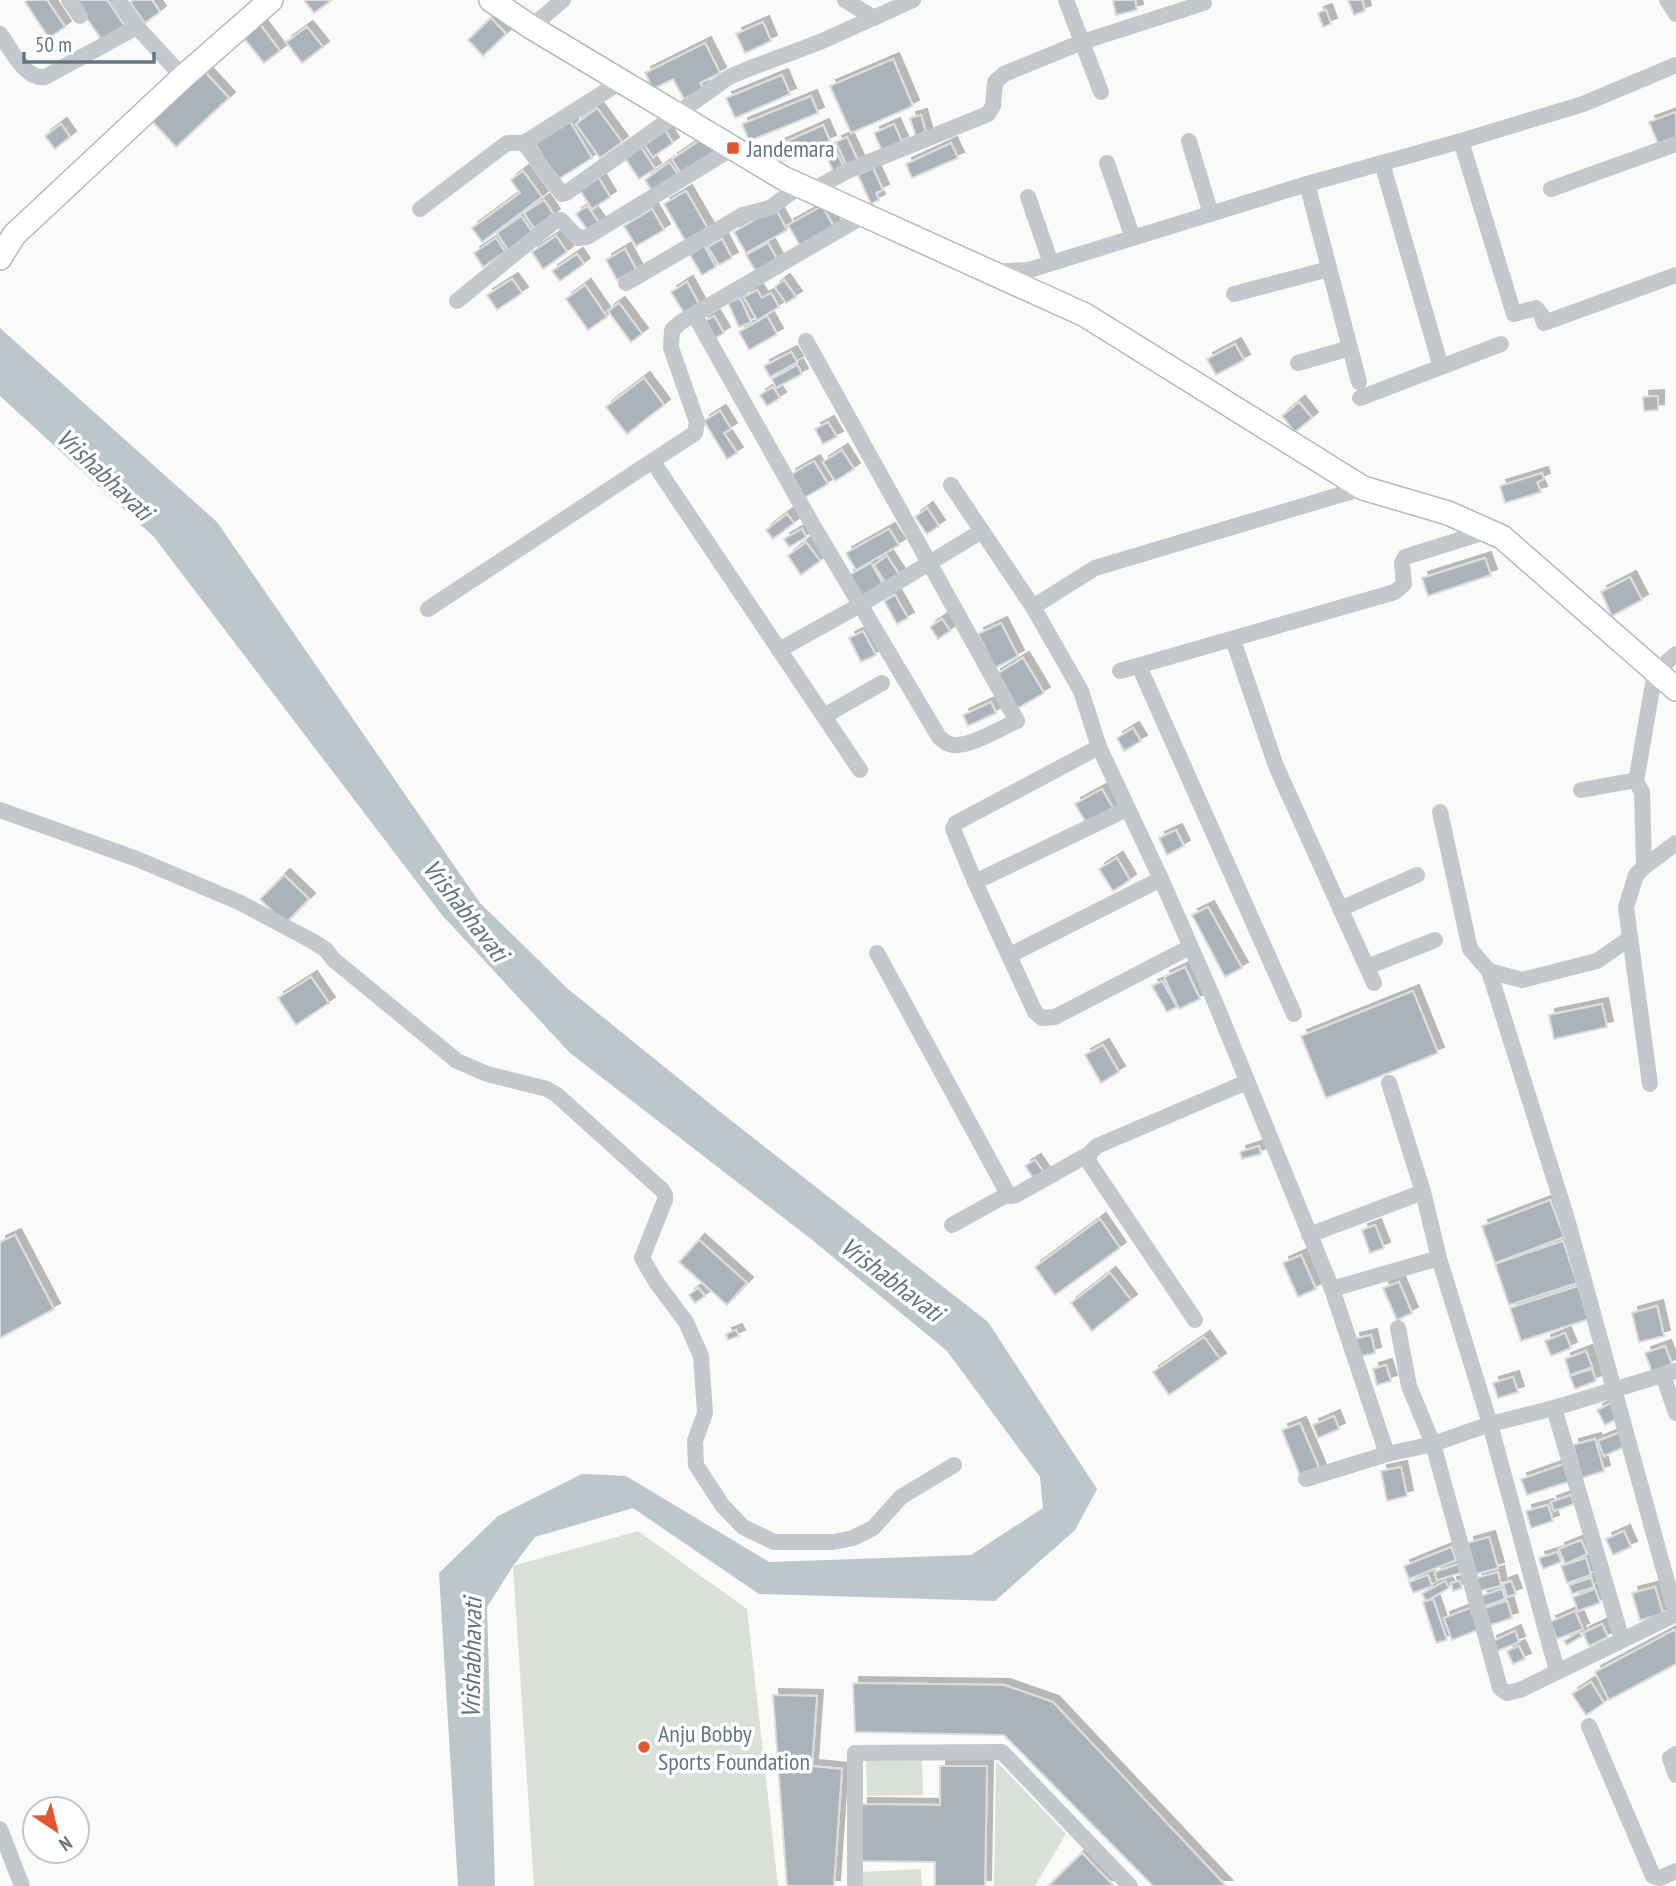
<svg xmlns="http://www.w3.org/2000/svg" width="1676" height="1886" font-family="'PT Sans Narrow',sans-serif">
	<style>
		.green { fill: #dadfd7 }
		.water { fill: #bbc7cb }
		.building { fill: #aab3b9; stroke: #dcdcda; stroke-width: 2; filter: url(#shadow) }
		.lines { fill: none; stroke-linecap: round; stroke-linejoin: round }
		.secondary-casing { stroke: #b3babf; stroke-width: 26 }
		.street { stroke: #c3c8cc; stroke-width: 16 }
		.secondary { stroke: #fff; stroke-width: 23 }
		.poi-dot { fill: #e4572e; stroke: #fff; stroke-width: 2.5 }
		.labels { text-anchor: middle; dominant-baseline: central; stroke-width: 7; stroke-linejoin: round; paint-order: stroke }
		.poi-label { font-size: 24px; fill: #657683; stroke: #fff; text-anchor: start }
		.water-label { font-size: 26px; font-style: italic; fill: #60757c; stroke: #fff }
	</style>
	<defs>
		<filter id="shadow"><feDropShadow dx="6" dy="-6" stdDeviation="0" flood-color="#0004"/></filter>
	</defs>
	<rect width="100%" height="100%" fill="#fafaf8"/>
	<!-- green -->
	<g class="green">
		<path d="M638,1531L747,1609L778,1886H534L513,1566Z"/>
		<path d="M922,1759L923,1795L867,1796L866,1761Z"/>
		<path d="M996,1761L1066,1834L1035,1886H994Z"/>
		<path d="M921,1869L922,1886H863L862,1872Z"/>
	</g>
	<!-- water -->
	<path class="water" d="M0,328L217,522L480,903L568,989L719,1111L988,1322L1097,1489L1075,1530L995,1601L759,1594L633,1508L535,1537L513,1566L487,1607L495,1886H458L439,1573L498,1516L582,1474L626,1476L769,1562L971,1555L1043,1508L1040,1477L947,1351L811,1239L570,1053L442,915L154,537L0,396Z"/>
	<!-- building -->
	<g class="building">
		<path d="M28,0H47L65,27L49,38L25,2Z"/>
		<path d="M74,0H107L126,28L104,43Z"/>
		<path d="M134,0H152L160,12L145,23L130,2Z"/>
		<path d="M304,0H332L314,13Z"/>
		<path d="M1116,0H1135L1137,10L1116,15L1113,1Z"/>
		<path d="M1348,0H1362L1365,11L1354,15Z"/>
		<path d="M1326,10L1331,24L1323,27L1318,13Z"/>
		<path d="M491,18L506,34L483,56L468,40Z"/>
		<path d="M763,22L771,41L745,53L736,34Z"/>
		<path d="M259,23L280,51L264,63L242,36Z"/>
		<path d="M307,27L323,47L302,63L286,42Z"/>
		<path d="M705,43L720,73L700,83L704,89L684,99L673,79L653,89L645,73Z"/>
		<path d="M893,59L913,106L851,133L830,86Z"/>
		<path d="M205,72L229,98L176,147L152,121Z"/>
		<path d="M782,75L790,94L735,118L726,98Z"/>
		<path d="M811,96L818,113L749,141L742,124Z"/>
		<path d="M597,108L622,142L600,158L576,124Z"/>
		<path d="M1676,112V140L1659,146L1649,122Z"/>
		<path d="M921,115L927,136L917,140L910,118Z"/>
		<path d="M569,120L592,158L557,180L534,142Z"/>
		<path d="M61,124L70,137L55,149L45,136Z"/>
		<path d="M894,124L902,142L882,151L874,133Z"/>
		<path d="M823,125L830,141L781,162L774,147Z"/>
		<path d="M663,127L673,143L653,157L642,141Z"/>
		<path d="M705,137L717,156L684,178L672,159Z"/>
		<path d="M847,137L859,163L848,168L836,142Z"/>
		<path d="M951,143L958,158L912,178L906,164Z"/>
		<path d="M639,144L655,169L639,179L623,155Z"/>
		<path d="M834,147L845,170L835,175L824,151Z"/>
		<path d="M669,162L680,177L655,195L645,180Z"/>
		<path d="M873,168L883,190L876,193L879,200L871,204L858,175Z"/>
		<path d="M523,171L542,197L482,242L472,228L520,193L511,180Z"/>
		<path d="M597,175L610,197L592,209L578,187Z"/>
		<path d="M686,191L708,229L686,242L664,204Z"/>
		<path d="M544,200L554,215L534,228L524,213Z"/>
		<path d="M587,206L600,224L589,232L576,214Z"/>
		<path d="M822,206L834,227L801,247L788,225Z"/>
		<path d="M775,208L787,230L746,253L734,232Z"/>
		<path d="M652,209L664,230L636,246L624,226Z"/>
		<path d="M521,216L533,233L508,250L497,233Z"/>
		<path d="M556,236L567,252L543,269L532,252Z"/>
		<path d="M496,238L505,252L483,267L474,253Z"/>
		<path d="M722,239L732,258L719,265L708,247Z"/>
		<path d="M768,243L778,261L757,273L746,255Z"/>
		<path d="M704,246L716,267L702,275L690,255Z"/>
		<path d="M625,249L636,269L617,280L606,260Z"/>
		<path d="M577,254L584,264L560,281L552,271Z"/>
		<path d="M512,279L522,293L497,310L487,295Z"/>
		<path d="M784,280L796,297L786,303L775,287Z"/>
		<path d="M687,282L699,304L684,313L671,292Z"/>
		<path d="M585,285L607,317L588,330L566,299Z"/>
		<path d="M757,290L762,298L771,293L779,307L757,320L744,297Z"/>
		<path d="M740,298L751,322L739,327L728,303Z"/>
		<path d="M619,303L642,334L631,342L608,311Z"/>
		<path d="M714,316L724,333L712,340L702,323Z"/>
		<path d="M767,316L777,334L749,350L739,332Z"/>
		<path d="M1235,344L1244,360L1216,375L1207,359Z"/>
		<path d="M791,352L797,362L770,377L764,366Z"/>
		<path d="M797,365L802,374L776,388L772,379Z"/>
		<path d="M644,378L664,405L627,434L606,407Z"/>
		<path d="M773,387L780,398L767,406L760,395Z"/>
		<path d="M1658,396V410L1644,411L1643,397Z"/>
		<path d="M1299,402L1312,418L1295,432L1282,416Z"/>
		<path d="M720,411L731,429L724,433L737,453L727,459L704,421Z"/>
		<path d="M828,422L837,437L823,444L815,429Z"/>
		<path d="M842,450L854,469L835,481L823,462Z"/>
		<path d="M814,461L828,484L804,498L790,475Z"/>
		<path d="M1542,473L1544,479L1537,482L1541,492L1505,503L1500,486Z"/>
		<path d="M927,508L939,526L927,534L915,517Z"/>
		<path d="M787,514L794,523L773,539L766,530Z"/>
		<path d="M802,529L806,537L789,547L784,539Z"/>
		<path d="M889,529L899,545L856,570L846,553Z"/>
		<path d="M806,542L820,561L801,575L788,556Z"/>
		<path d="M887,556L900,576L887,585L874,565Z"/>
		<path d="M1485,558L1491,575L1428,596L1422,578Z"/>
		<path d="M871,563L884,586L861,599L848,576Z"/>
		<path d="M1630,577L1642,600L1612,616L1601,592Z"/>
		<path d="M895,595L908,618L897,624L884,601Z"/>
		<path d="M942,619L950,631L938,639L930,627Z"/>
		<path d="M1001,623L1018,656L995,668L978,634Z"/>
		<path d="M863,631L876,655L861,662L849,638Z"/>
		<path d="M1023,658L1044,693L1016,709L995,675Z"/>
		<path d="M991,702L996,713L968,726L963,715Z"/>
		<path d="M1133,728L1141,741L1124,751L1117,738Z"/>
		<path d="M1102,789L1114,810L1088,826L1075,804Z"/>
		<path d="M1176,830L1184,846L1167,855L1159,838Z"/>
		<path d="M1117,858L1130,880L1113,891L1099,869Z"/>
		<path d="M284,875L309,899L285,924L260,899Z"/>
		<path d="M1208,907L1242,968L1225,977L1192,915Z"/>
		<path d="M1185,967L1200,999L1179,1009L1164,977Z"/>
		<path d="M311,977L329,1003L296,1025L278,998Z"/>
		<path d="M1162,981L1177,1007L1167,1012L1152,986Z"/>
		<path d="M1413,991L1438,1053L1326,1098L1301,1036Z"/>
		<path d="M1602,1004L1607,1027L1554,1039L1549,1015Z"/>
		<path d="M1103,1045L1119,1072L1101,1083L1085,1055Z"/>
		<path d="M1259,1146L1261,1154L1242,1159L1240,1152Z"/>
		<path d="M1035,1160L1044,1173L1035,1180L1025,1166Z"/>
		<path d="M1550,1200L1564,1237L1495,1263L1482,1226Z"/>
		<path d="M1100,1219L1120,1248L1055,1295L1035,1267Z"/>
		<path d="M1375,1225L1384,1248L1370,1253L1362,1230Z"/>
		<path d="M15,1235L54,1309L0,1338V1242Z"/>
		<path d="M699,1240L747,1283L727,1305L679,1262Z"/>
		<path d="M1563,1241L1577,1283L1509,1305L1495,1264Z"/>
		<path d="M1301,1255L1316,1289L1298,1297L1283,1263Z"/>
		<path d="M1110,1273L1131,1300L1092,1331L1071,1303Z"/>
		<path d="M1399,1282L1412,1313L1397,1320L1383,1288Z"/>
		<path d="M1578,1286L1589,1319L1521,1341L1510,1308Z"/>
		<path d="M698,1288L705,1296L695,1303L689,1295Z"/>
		<path d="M1657,1306L1664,1336L1639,1342L1632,1313Z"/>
		<path d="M736,1330L739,1336L728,1340L726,1334Z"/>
		<path d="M1565,1333L1571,1348L1551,1356L1545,1341Z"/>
		<path d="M1371,1335L1375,1353L1357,1357L1354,1339Z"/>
		<path d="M1204,1337L1220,1359L1169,1395L1153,1372Z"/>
		<path d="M1665,1346L1672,1364L1652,1372L1645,1353Z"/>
		<path d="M1586,1351L1592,1367L1570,1375L1565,1359Z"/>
		<path d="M1386,1365L1391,1381L1377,1385L1373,1369Z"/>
		<path d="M1592,1369L1596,1381L1575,1389L1570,1376Z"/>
		<path d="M1513,1377L1518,1392L1498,1398L1493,1383Z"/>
		<path d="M1611,1403L1619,1418L1605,1425L1597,1410Z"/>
		<path d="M1334,1416L1339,1429L1318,1438L1313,1425Z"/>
		<path d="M1300,1423L1320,1470L1301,1478L1282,1430Z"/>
		<path d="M1620,1432L1626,1446L1604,1456L1598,1441Z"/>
		<path d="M1595,1439L1604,1471L1582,1478L1573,1445Z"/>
		<path d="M1564,1464L1570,1481L1527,1495L1521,1479Z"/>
		<path d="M1401,1467L1407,1496L1387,1501L1381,1471Z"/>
		<path d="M1571,1495L1574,1504L1554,1511L1551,1502Z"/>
		<path d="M1548,1505L1553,1521L1531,1528L1526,1511Z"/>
		<path d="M1624,1531L1631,1547L1613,1555L1606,1539Z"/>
		<path d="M1489,1537L1498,1568L1476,1574L1468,1543Z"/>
		<path d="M1581,1540L1587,1554L1565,1564L1559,1549Z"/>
		<path d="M1451,1547L1456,1560L1409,1579L1404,1566Z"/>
		<path d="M1558,1552L1561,1562L1543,1569L1539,1558Z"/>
		<path d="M1586,1558L1591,1575L1567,1583L1561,1566Z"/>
		<path d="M1458,1564L1461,1573L1437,1580L1435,1572Z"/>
		<path d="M1498,1572L1501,1586L1479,1591L1476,1578Z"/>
		<path d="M1428,1575L1432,1586L1413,1593L1409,1582Z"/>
		<path d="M1591,1578L1594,1587L1572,1594L1569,1585Z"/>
		<path d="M1445,1581L1449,1588L1426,1601L1422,1594Z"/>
		<path d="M1460,1581L1462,1588L1453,1591L1451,1583Z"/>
		<path d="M1511,1581L1516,1594L1507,1597L1503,1584Z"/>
		<path d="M1655,1587L1663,1614L1640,1620L1632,1593Z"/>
		<path d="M1502,1589L1505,1599L1485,1606L1481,1596Z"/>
		<path d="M1595,1589L1600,1603L1578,1611L1573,1597Z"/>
		<path d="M1433,1599L1447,1640L1436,1643L1423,1602Z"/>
		<path d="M1507,1601L1512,1618L1490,1625L1485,1608Z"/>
		<path d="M1470,1608L1478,1630L1452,1640L1444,1618Z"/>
		<path d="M1575,1611L1583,1629L1557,1639L1550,1622Z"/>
		<path d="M1602,1624L1608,1637L1589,1646L1583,1633Z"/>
		<path d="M1674,1630L1676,1633V1664L1609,1700L1595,1672Z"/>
		<path d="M1515,1631L1519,1642L1495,1652L1491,1642Z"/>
		<path d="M1579,1632L1582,1636L1567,1645L1564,1641Z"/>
		<path d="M1519,1646L1525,1659L1513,1664L1507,1651Z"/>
		<path d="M1591,1682L1604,1703L1586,1715L1572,1694Z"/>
		<path d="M853,1683L1004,1685L1053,1702L1226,1886H1153L1004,1735L855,1732Z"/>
		<path d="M773,1695L817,1696L812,1766L842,1769L834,1886H787Z"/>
		<path d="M940,1766H987L985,1886H935V1862L861,1861L862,1804L940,1805Z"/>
		<path d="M1082,1853L1114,1886H1048Z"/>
	</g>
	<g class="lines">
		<!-- secondary casing -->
		<g class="secondary-casing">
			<g id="secondary">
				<path d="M491,0L531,27L783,178L1085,315L1363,488L1448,513L1502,537L1676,689"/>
				<path d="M0,258L14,235L183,77L271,0"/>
			</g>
		</g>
		<!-- street -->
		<g class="street">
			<path d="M69,0L80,16"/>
			<path d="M118,0L137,27L183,77"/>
			<path d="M845,0L874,18"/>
			<path d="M1066,0L1101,92"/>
			<path d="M1667,0L1676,14"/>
			<path d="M531,27L563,0"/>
			<path d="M0,34C11,49 25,80 45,77L137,27"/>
			<path d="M622,81L524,143L562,194L566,193L729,77L748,69L820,42L913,0"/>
			<path d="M1189,141L1211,214"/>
			<path d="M1461,141L1514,314L1536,308L1541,314L1544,323L1676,275"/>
			<path d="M1107,163L1133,238"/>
			<path d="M1382,163L1441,367"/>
			<path d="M1307,184L1359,382"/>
			<path d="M1551,189L1676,144"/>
			<path d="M811,191L847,171L988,114L993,106L995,82L1004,74L1082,42L1204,3"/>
			<path d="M1028,197L1051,263"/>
			<path d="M420,209L507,143H524"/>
			<path d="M993,272L1029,270L1307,184L1461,141L1583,104L1676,65"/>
			<path d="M626,283L743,215L770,208L800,186"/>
			<path d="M1234,294L1329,269"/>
			<path d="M457,301L556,220H561L578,238L587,237L733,148"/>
			<path d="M694,314L811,522L939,737C943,741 947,744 953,745C970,747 1001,728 1017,721L806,341"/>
			<path d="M1298,363L1350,348"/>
			<path d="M1360,398L1501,344"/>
			<path d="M653,462L860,770"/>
			<path d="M951,485L1033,607"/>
			<path d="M1363,488L1095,568L1033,607L1081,691L1099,747L1161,879L1215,1002L1332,1289L1387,1454"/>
			<path d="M428,609L695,433L697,422L671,348L672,330L681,322L865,215"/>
			<path d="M1233,640L1276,766L1374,983"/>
			<path d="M779,650L860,605L982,531"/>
			<path d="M1139,666L1294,1014"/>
			<path d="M1120,671L1395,592L1404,584L1402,563L1405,557L1488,531"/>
			<path d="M824,716L882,683"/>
			<path d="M1099,747L956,823L953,829L975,882L1035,1012L1042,1018L1055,1017L1190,947"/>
			<path d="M1636,782L1655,672L1676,654"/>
			<path d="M1581,790L1631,781L1636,782L1642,792L1644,867"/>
			<path d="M0,810L137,859L241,903L314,942L326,950L334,960L457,1061L487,1074L547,1089L557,1095L662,1190L665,1195V1200L642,1258L656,1282L686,1322L701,1356L705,1413L695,1441L696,1465L722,1505L743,1527L774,1542H833L853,1538L873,1528L901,1497L954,1465"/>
			<path d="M1440,812L1470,949L1489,971L1567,1219L1676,1614"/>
			<path d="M975,882L1127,809"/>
			<path d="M1340,909L1417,875"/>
			<path d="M877,953L1008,1194L1010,1196L1016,1195L1089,1154"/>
			<path d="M1010,955L1161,879"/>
			<path d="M1367,967L1435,940"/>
			<path d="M1489,971L1522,980L1597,961L1630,938"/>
			<path d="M1389,1083L1423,1192L1439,1258L1490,1424L1557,1671"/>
			<path d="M1650,1084L1626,907L1636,875L1644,867L1676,843"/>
			<path d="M952,1225L1008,1194"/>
			<path d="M1309,1235L1423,1192"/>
			<path d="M1332,1289L1439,1258"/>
			<path d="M1195,1320L1090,1164C1087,1156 1090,1152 1097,1146L1247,1082"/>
			<path d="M1398,1328L1409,1386L1433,1444L1500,1688L1507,1693L1520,1690L1676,1614"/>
			<path d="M1663,1375L1676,1413"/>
			<path d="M1554,1408L1622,1640"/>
			<path d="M1306,1479L1387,1454L1433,1444L1490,1424L1554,1408L1676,1371"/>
			<path d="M1589,1726L1653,1876L1660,1878L1676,1871"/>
			<path d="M1676,1754L1670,1758L1676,1775"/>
			<path d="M0,1829L22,1886"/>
			<path d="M855,1886V1753L1002,1752L1130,1886"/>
		</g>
		<!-- secondary -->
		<use href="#secondary" class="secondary"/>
	</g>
	<!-- markers -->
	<g class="poi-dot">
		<rect x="726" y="141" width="14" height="14" rx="3.5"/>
		<circle cx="644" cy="1747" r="7"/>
	</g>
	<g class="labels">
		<!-- poi labels -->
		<g class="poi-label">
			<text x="747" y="148">Jandemara</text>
			<text x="658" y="1733">Anju Bobby<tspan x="658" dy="28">Sports Foundation</tspan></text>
		</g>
		<!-- water labels -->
		<g class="water-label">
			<text transform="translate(105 474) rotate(43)">Vrishabhavati</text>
			<text transform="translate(466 910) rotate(52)">Vrishabhavati</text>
			<text transform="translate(892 1279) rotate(37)">Vrishabhavati</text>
			<text transform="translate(471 1658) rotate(-89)">Vrishabhavati</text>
		</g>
	</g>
	<!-- north arrow -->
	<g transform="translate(56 1830) rotate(145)"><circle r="33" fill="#ffffff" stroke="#c1c8cd" stroke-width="2"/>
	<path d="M0-5L12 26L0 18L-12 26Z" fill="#e4572e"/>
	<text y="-10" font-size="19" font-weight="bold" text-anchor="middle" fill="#657683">N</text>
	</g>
	<!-- scale -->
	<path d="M24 52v10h130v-10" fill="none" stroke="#657683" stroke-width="3.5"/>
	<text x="35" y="52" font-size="21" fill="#657683" stroke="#ffffff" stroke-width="5" paint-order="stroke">50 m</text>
</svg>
